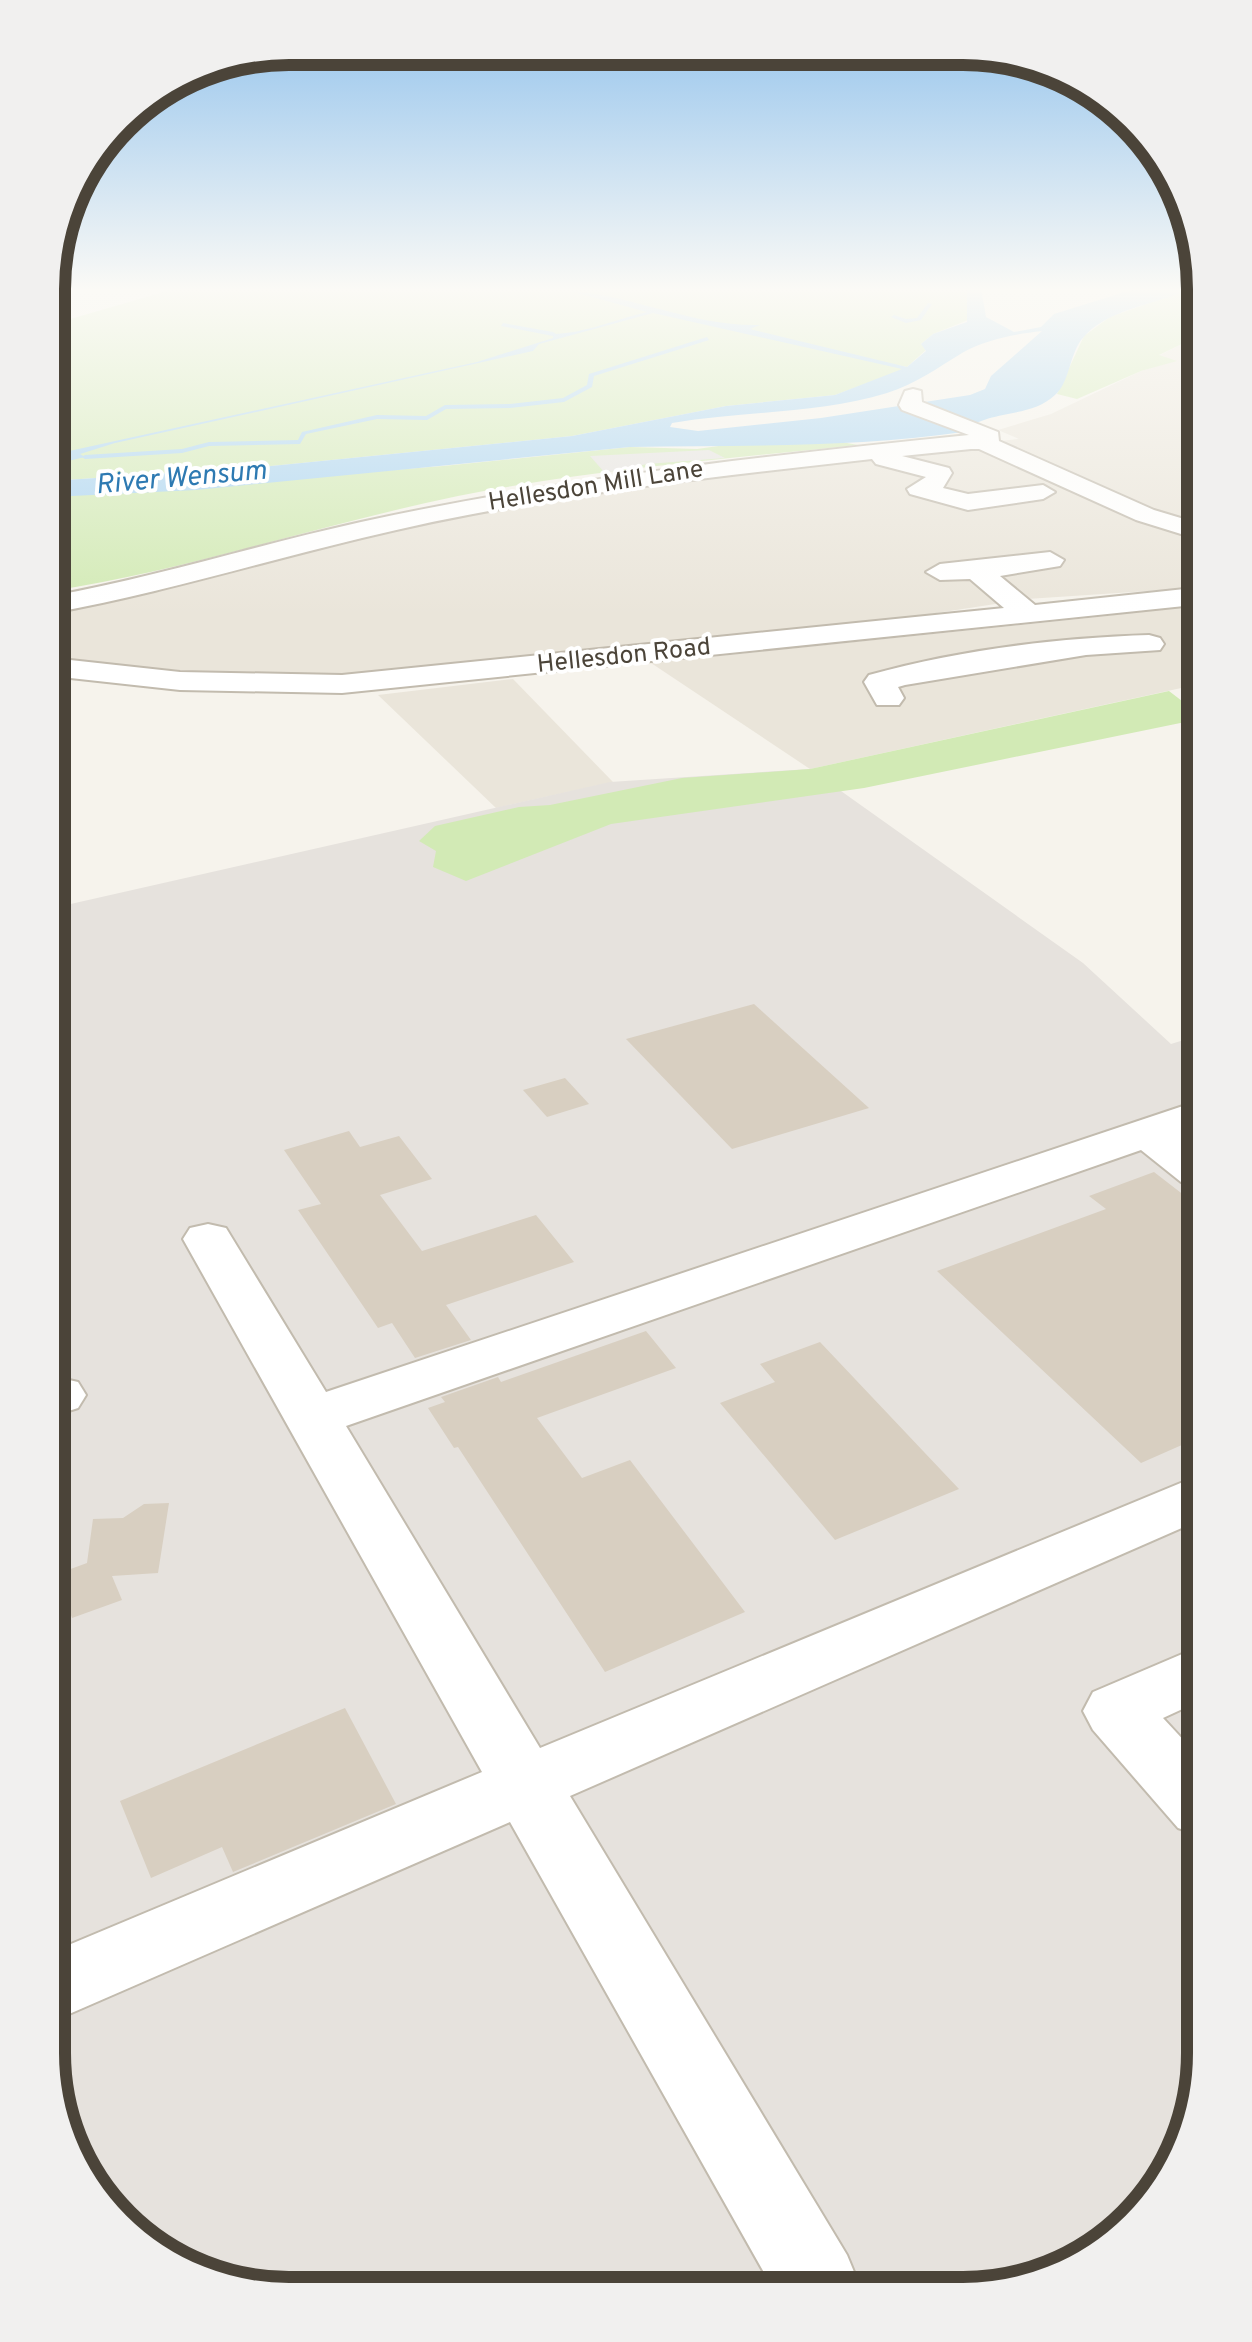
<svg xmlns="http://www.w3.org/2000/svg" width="1252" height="2342" font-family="Overpass,sans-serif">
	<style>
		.residential { fill: #eae5da }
		.industrial { fill: #e6e2dd }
		.green { fill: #d2eab5 }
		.parking { fill: #e5e3e0 }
		.water { fill: #a9d4f2; fill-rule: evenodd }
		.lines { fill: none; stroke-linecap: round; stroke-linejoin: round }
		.stream { fill: #a9d4f2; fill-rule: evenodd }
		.building { fill: #d8cfc1 }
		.minor-casing { stroke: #c2bbae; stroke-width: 4 }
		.minor { fill: #fff; fill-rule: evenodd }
		.labels { text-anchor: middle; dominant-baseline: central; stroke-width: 8; stroke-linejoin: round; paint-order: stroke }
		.far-street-label { font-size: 25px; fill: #4b4439; stroke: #fff }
		.far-water-label { font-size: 28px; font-style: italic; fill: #2e7ab2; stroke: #fff }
		.rim { fill: none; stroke: #4b4439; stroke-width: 12 }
	</style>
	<rect width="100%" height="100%" fill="#f6f3ec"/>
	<!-- residential -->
	<g class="residential">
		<path d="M1186,342L1193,344L1194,588L1027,599L878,622L399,670L316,675L211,673L52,658V610L114,598L352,535L671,479L1019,439L998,430L1051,414L1141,371L1174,361L1158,356Z"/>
		<path d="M1194,603L1195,685L810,769L651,663L1107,616Z"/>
		<path d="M513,679L613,782L496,808L378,695Z"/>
	</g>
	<!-- industrial -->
	<path class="industrial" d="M810,769L1083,963L1171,1044L1197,1036L1204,2069L1154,2200L1040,2282L257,2292L130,2235L60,2130L53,908L610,782Z"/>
	<!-- green -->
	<g class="green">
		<path d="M177,288H967L968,320L933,334L921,344L927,349L907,367L887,363L903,369L900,371L835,395L726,406L572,436L261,467L51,481L50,325Z"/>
		<path d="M1192,288L1193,344L1186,342L1159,355L1177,361L1141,371L1077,399L1057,394L1084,336L1110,317Z"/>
		<path d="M836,441L858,445C725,459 590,470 458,496C322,524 189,570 51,591V497L443,466L630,447L697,449L747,442Z"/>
		<path d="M1169,691L1195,711V720L864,788L611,824L466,881L433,867L436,851L419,841L435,826L519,807L550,805L682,778L810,769Z"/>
	</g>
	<!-- parking -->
	<path class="parking" d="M709,450L725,458L647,464L605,473L590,456Z"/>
	<!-- water -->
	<path class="water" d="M967,288H981L986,317L1014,332L1041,327L1054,314L1128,291L1192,288C1157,305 1107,308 1082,339C1069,355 1070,382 1055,395C1030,419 987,409 963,432C853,448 740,445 630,447L196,490L51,497V481L261,467L572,436L726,406L835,395L902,369L653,313L539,344L533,351L115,443L80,454L85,457L51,465V455L477,362L553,338V334C587,333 616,319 647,312L570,291C636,296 695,327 760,325L750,329L907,367L926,351L921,344L933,334L967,322ZM1042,331L991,376L985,389L970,395L821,418L698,431L670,427L672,423C743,411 819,414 887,393C916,384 937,368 962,353C986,339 1016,334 1042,331Z"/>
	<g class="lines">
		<!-- stream -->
		<g class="stream">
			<path d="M928,303L932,304L921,320L906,323L891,317L894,315L906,319L917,318Z"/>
			<path d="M503,323L553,332L556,334L553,336L501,326Z"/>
			<path d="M707,337L709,340L594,376L592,387L564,402L510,408L446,409L427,420L377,419L306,434L300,444L209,446L182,453L85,459L82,457L85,455L182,449L209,442L298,440L302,432L377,415L426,416L445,405L510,404L563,398L587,385L589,374Z"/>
		</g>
	</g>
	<!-- building -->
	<g class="building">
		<path d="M754,1004L869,1108L732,1149L626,1039Z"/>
		<path d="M565,1078L589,1104L547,1117L523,1090Z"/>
		<path d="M349,1131L360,1147L399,1136L432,1179L380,1195L422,1251L536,1215L574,1262L446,1305L471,1340L415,1358L392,1323L378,1328L298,1210L321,1204L284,1150Z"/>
		<path d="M1154,1172L1198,1206L1200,1437L1141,1463L937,1271L1106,1209L1089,1196Z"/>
		<path d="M646,1331L676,1368L537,1418L582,1478L630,1460L745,1612L605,1672L458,1447L454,1448L428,1408L445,1402L441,1397L498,1377L501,1382Z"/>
		<path d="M820,1342L959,1489L835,1540L720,1403L775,1382L760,1364Z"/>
		<path d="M169,1503L158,1573L112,1576L122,1600L72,1618L57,1574L87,1563L93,1519L123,1518L144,1504Z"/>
		<path d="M345,1708L396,1804L233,1872L222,1847L151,1878L120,1801Z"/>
	</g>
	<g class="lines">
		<!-- minor casing -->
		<g class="minor-casing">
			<g id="minor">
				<path d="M913,389L921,391L922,402L998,432L999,441L1154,510L1194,522V538L1136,520L979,449H971L902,456L949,468L952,473L943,488L968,494L1043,485L1055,492L1043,499L968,510L910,494L907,489L926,477L876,464L872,459C701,478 529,497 362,538C258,563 157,594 52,613L51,596C156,577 257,545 361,522C562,478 765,456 969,435L902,410L899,405L905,391Z"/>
				<path d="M1050,552L1064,560L1060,566L1000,576L1035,605L1194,588V605L342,693L180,690L52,676V658L180,672L342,675L1004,608L970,579L940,580L926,572L940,564Z"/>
				<path d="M1149,635L1160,638L1164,644L1160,650L1086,655L905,685L898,687L904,698L899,705H877L864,682L869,675C958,650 1057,638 1149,635Z"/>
				<path d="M1198,1101V1130L1181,1136L1198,1149V1186L1181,1182L1141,1150L346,1426L540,1748L1200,1475V1520L570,1796L847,2255L859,2284L771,2285L510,1822L60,2018L59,1949L482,1772L183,1239L190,1228L208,1224L226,1228L326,1392Z"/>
				<path d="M56,1377L78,1382L86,1395L78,1408L56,1415Z"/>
				<path d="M1201,1646L1202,1700L1163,1718L1202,1760V1836L1178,1828L1093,1730L1083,1711L1093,1692Z"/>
			</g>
		</g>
		<!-- minor -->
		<use href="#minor" class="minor"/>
	</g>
	<!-- sky -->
	<linearGradient id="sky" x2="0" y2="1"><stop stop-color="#8fc1ec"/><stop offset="0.47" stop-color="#fbfaf6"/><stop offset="1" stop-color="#fbfaf6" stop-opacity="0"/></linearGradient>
	<rect width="1252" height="616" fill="url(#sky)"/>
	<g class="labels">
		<!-- far-street labels -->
		<g class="far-street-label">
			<text transform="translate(596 487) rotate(-9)">Hellesdon Mill Lane</text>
			<text transform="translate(624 657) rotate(-6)">Hellesdon Road</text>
		</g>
		<!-- far-water labels -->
		<g class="far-water-label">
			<text transform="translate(181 479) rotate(-5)">River Wensum</text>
		</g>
	</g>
	<!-- crop -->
	<path d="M0 0H1252V2342H0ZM289 65H963A224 224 0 0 1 1187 289V2053A224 224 0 0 1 963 2277H289A224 224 0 0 1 65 2053V289A224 224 0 0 1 289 65Z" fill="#f1f0ef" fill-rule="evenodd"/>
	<path class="rim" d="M289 65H963A224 224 0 0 1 1187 289V2053A224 224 0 0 1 963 2277H289A224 224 0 0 1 65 2053V289A224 224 0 0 1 289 65Z"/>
</svg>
